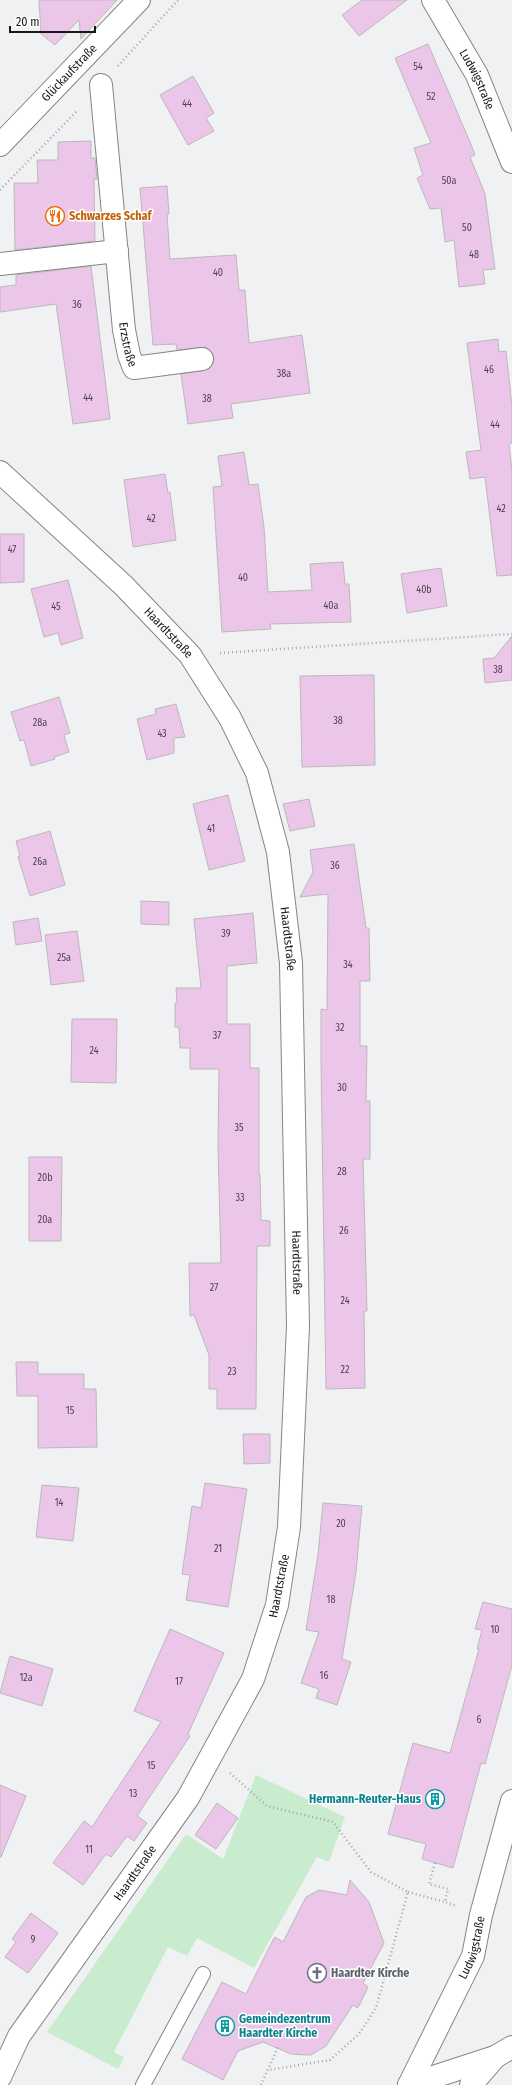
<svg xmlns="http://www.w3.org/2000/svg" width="512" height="2085" font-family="'Fira Sans Condensed',sans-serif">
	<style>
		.green { fill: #c9ebce }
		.building { fill: #ecc6e9; stroke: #bab9ba }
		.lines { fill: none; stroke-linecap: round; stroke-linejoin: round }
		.service-casing { stroke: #848586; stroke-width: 16 }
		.minor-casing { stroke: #848586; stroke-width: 24 }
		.path { stroke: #a5a6a7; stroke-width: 2.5; stroke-dasharray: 1 3; stroke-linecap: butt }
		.service { stroke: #fff; stroke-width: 14 }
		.minor { stroke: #fff; stroke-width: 22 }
		.labels { text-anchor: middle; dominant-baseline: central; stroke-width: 3; stroke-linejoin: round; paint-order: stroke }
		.number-label { font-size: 10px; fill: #4c434c }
		.street-label { font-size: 12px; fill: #171718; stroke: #fff }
		.food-label { font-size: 12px; font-weight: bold; fill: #c56008; stroke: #fff; text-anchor: start }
		.culture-label { font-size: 12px; font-weight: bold; fill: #0d838f; stroke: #fff; text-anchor: end }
		.worship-label { font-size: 12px; font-weight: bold; fill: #5b616d; stroke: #fff; text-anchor: start }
	</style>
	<rect width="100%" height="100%" fill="#f0f1f3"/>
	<!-- green -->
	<path class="green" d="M256,1775L345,1817L329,1862L317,1857L254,1968L197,1938L187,1956L168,1947L114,2052L124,2057L118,2069L47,2032L186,1834L223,1859Z"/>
	<!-- building -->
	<g class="building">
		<path d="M39,0H117L81,39L79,20L55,45L41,34Z"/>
		<path d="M362,0H407L359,36L342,15Z"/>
		<path d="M428,44L470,142L475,155L470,157L485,194L495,269L483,270L485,284L459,287L454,240L445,242L441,208L430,209L417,178L423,175L414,148L431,143L395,58Z"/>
		<path d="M193,76L214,113L206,118L214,131L188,145L160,95Z"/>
		<path d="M91,141V158H95L97,179H94L95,241L15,250L14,183H38L37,160H58V142Z"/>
		<path d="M167,186L169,214H167L170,259L236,255L239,290H245L249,343L302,335L310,393L231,404L233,418L188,424L181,374L209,369L213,364L214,358L212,352L206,347L177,350L176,344L153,345L140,188Z"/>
		<path d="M91,266L110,419L73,424L56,304L0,312V287L16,285V275Z"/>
		<path d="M498,339L499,352L506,351L512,406V443L509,444L512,470V575L497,576L485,477L470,479L466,452L481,450L467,343Z"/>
		<path d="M244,452L249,485L258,484L264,527L268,592L312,590L310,564L343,562L345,584H349L351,622L270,624L271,629L222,632L213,487L222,486L218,456Z"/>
		<path d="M165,474L168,493L170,492L176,540L133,547L124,480Z"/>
		<path d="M0,534H24V582L0,583Z"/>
		<path d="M441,568L447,606L407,613L401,574Z"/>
		<path d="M68,580L83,638L61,645L58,633L44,637L31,589Z"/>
		<path d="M512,636V680L485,683L483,659L494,658Z"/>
		<path d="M374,675L375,765L302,767L300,676Z"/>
		<path d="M59,697L70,733L64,735L69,752L54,757L55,759L31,766L24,740L20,741L11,712Z"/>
		<path d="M176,704L185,737L174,738V753L147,760L137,719L156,714L155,709Z"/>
		<path d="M228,795L245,861L209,870L193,804Z"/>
		<path d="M309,799L315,826L290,831L283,804Z"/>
		<path d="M50,831L65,885L30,896L18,857L20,856L16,841Z"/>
		<path d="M354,844L366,928H369L370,981H360V1046H367L366,1101H370V1159H363L367,1311H364L365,1388L326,1389L321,1062V1009L327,1010L328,894L300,897L313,872L310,850Z"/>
		<path d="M141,901L169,902V925L141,924Z"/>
		<path d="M253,913L257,963L227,966V1024H250V1068H259V1174H260L261,1220L270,1221V1246H257L256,1409H217V1389H209V1355L194,1315L190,1316L189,1263H221L218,1146L219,1069H190V1048H180L179,1027H175V1003H177L176,988H201L194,919Z"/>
		<path d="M38,918L42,941L16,945L13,922Z"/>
		<path d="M77,931L84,981L51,985L45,935Z"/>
		<path d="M72,1019H117L116,1083L71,1082Z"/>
		<path d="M29,1157H62L61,1241H29Z"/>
		<path d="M16,1362H38V1374H84V1389H96L97,1447L38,1448V1396H17Z"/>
		<path d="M243,1434H270V1463L244,1464Z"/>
		<path d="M205,1483L247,1489L228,1607L186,1600L190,1575L182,1574L192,1506L201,1508Z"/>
		<path d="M42,1485L79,1488L73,1541L36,1537Z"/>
		<path d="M323,1503L362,1506L356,1572L342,1659L351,1662L337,1705L316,1698L319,1689L301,1683L319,1632L306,1630L318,1555Z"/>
		<path d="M483,1602L512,1609V1665L485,1764L481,1763L453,1868L422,1859L426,1844L388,1834L413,1743L450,1753L479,1649H477L482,1630L475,1629Z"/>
		<path d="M170,1629L224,1653L188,1734L190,1736L137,1816L147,1823L134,1841L127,1836L111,1857L106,1854L83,1885L53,1863L84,1821L92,1827L161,1722L134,1711Z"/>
		<path d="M10,1656L53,1669L42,1706L0,1693Z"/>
		<path d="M0,1785L26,1796L1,1857H0Z"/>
		<path d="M217,1803L238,1818L216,1849L195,1835Z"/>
		<path d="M350,1880L369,1902L384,1943L363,1983L368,1987L359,2006L357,2008L353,2005L326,2046L311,2055H307L291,2054L263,2042L238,2051L223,2080L182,2059L222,1982L246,1994L273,1940L275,1937L283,1942L306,1897L319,1890L347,1895Z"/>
		<path d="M31,1913L58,1933L28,1973L5,1957L16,1942L12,1939Z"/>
	</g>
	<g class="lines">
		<!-- service casing -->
		<g class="service-casing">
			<path id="service" d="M143,2085L203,1974"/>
		</g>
		<!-- minor casing -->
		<g class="minor-casing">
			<g id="minor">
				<path id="s1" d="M433,0L477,75L512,162"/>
				<path id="s2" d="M101,85L124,330L129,355L134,368L202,359"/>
				<path id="s3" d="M0,145L139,0"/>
				<path d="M0,264L117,251"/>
				<path id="s4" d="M0,472L124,586L190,655L230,718L257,773L278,852L291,963L298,1326L289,1527L277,1605L253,1679L188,1798L19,2036L0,2077"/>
				<path id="s5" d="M409,2085L473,1956L481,1915L512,1801"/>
				<path d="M409,2085L495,2057L512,2047"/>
				<path d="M471,2085L495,2057"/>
			</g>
		</g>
		<!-- path -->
		<g class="path">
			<path d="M118,66L178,0"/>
			<path d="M0,190L78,110"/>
			<path d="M220,653L512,634"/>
			<path d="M230,1773L267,1806L333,1822L371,1872L408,1892L376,2008L359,2034L330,2060L268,2070"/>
			<path d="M435,1863L429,1884L448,1889L445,1902L457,1906"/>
			<path d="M408,1892L445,1902"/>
			<path d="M261,2085L278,2047"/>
		</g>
		<!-- service -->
		<use href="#service" class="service"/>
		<!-- minor -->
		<use href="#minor" class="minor"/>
	</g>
	<!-- icons -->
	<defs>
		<g id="restaurant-ring" transform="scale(1)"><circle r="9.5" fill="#fff" stroke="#e8710a" stroke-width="1.5"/><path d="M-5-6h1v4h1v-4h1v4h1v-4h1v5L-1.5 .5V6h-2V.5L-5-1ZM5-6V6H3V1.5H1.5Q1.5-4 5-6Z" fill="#e8710a"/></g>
		<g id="building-ring" transform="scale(1)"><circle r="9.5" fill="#fff" stroke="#0f9aa8" stroke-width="1.5"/><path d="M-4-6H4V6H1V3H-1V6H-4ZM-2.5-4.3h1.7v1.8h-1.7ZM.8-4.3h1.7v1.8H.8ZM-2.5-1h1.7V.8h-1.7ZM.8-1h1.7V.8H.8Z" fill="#0f9aa8"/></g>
		<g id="church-ring" transform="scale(1)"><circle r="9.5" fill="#fff" stroke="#6b7280" stroke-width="1.5"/><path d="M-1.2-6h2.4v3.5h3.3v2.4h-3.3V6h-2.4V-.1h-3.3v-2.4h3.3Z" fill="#6b7280"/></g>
	</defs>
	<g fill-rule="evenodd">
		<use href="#restaurant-ring" x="55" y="216"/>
		<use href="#building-ring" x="435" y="1799"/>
		<use href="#church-ring" x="317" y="1973"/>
		<use href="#building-ring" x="225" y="2026"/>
	</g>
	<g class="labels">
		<!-- number labels -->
		<g class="number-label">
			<text x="418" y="67">54</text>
			<text x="431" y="97">52</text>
			<text x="187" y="104">44</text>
			<text x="449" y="181">50a</text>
			<text x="467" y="228">50</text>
			<text x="474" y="255">48</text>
			<text x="218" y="273">40</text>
			<text x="77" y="305">36</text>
			<text x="489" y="370">46</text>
			<text x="284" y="374">38a</text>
			<text x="88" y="398">44</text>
			<text x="207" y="399">38</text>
			<text x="495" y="425">44</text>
			<text x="501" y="509">42</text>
			<text x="151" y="519">42</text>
			<text x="12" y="550">47</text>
			<text x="243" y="578">40</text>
			<text x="424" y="590">40b</text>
			<text x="331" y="606">40a</text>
			<text x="56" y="607">45</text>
			<text x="498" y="670">38</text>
			<text x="338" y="721">38</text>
			<text x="40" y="723">28a</text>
			<text x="162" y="734">43</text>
			<text x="211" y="829">41</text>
			<text x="40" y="862">26a</text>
			<text x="335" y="866">36</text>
			<text x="226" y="934">39</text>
			<text x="64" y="958">25a</text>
			<text x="348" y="965">34</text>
			<text x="340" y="1028">32</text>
			<text x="217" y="1036">37</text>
			<text x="94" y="1051">24</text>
			<text x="342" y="1088">30</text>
			<text x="239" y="1128">35</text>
			<text x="342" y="1172">28</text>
			<text x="45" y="1178">20b</text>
			<text x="240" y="1198">33</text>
			<text x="45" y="1220">20a</text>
			<text x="344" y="1231">26</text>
			<text x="214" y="1288">27</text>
			<text x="345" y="1301">24</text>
			<text x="345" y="1370">22</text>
			<text x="232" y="1372">23</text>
			<text x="70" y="1411">15</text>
			<text x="59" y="1503">14</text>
			<text x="341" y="1524">20</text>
			<text x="218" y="1549">21</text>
			<text x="331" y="1600">18</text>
			<text x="495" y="1630">10</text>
			<text x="324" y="1676">16</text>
			<text x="26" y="1678">12a</text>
			<text x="179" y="1682">17</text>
			<text x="479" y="1720">6</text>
			<text x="151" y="1766">15</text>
			<text x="133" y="1794">13</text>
			<text x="89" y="1850">11</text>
			<text x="33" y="1940">9</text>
		</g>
		<!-- street labels -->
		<g class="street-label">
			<text stroke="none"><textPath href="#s3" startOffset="100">Glückaufstraße</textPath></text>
			<text stroke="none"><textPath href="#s1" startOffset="91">Ludwigstraße</textPath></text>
			<text stroke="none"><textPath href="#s2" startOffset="261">Erzstraße</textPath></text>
			<text stroke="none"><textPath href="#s4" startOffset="233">Haardtstraße</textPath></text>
			<text stroke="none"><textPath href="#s4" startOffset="569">Haardtstraße</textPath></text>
			<text stroke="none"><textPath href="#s4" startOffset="893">Haardtstraße</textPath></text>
			<text transform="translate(279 1586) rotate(-79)">Haardtstraße</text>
			<text transform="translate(135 1873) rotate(-55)">Haardtstraße</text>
			<text stroke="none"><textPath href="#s5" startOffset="152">Ludwigstraße</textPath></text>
		</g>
		<!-- food labels -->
		<g class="food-label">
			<text x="69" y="216">Schwarzes Schaf</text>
		</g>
		<!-- culture labels -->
		<g class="culture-label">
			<text x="421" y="1799">Hermann-Reuter-Haus</text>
			<text x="239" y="2019" text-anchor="start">Gemeindezentrum<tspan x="239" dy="14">Haardter Kirche</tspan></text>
		</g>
		<!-- worship labels -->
		<g class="worship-label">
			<text x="331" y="1973">Haardter Kirche</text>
		</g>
	</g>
	<!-- scale -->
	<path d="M10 26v6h85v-6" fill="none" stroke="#171718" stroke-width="2"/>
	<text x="16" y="26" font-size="12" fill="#171718" stroke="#ffffff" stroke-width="3" paint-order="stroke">20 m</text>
</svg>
